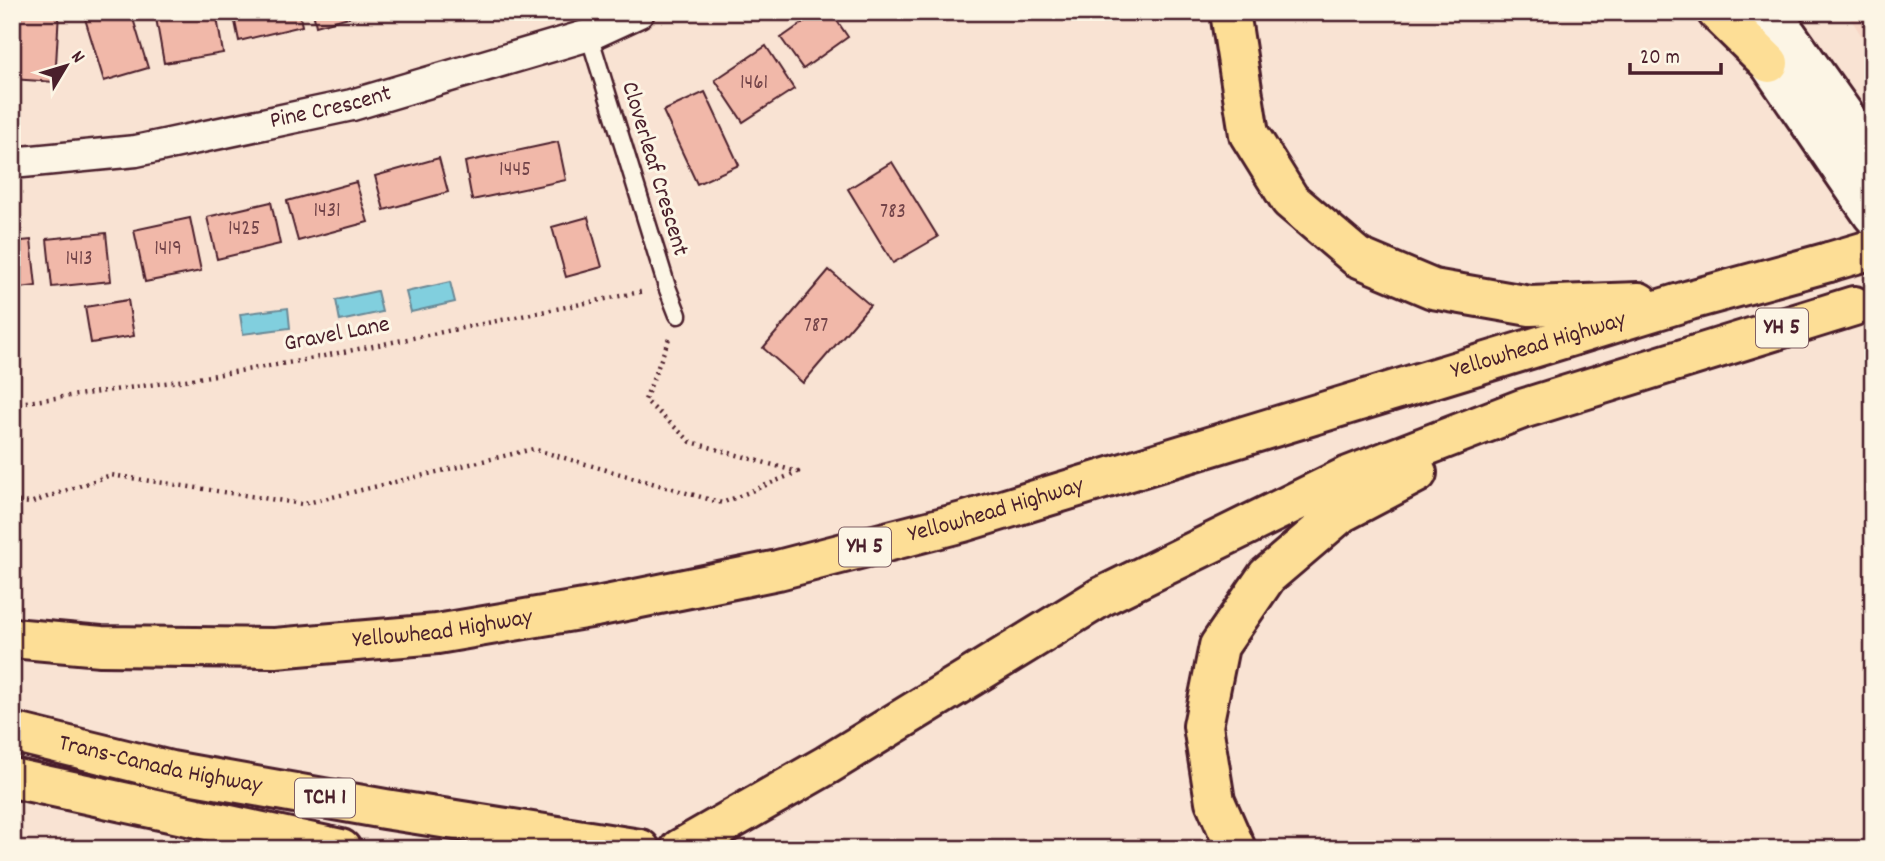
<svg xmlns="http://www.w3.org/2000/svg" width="1885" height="861" font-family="Dekko,sans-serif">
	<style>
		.built { fill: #f7d6c6 }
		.water { fill: #81cfde; stroke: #6b8996; stroke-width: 2 }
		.building { fill: #f1b8a9; stroke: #4a1f2b; stroke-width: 2 }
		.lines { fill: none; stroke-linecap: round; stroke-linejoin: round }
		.service-casing { stroke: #4a1f2b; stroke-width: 21 }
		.minor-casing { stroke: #4a1f2b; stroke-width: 35 }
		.secondary-casing { stroke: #4a1f2b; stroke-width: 44 }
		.trunk-casing { stroke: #4a1f2b; stroke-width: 44 }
		.motorway-casing { stroke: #4a1f2b; stroke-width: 44 }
		.path { stroke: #4a1f2b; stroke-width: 4.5; stroke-dasharray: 2 5; stroke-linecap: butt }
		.service { stroke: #fcf5e5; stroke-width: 16 }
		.minor { stroke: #fcf5e5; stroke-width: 30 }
		.secondary { stroke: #fcf5e5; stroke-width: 38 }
		.trunk { stroke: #fdde96; stroke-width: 38 }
		.motorway { stroke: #fdde96; stroke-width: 38 }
		.labels { text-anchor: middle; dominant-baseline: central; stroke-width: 6; stroke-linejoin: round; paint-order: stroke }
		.number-label { font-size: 21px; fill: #74454a }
		.shield { fill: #fcf5e5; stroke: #7f5f63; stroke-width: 2 }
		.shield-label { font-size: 23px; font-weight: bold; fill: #4a1f2b }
		.street-label { font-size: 24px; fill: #4a1f2b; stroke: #fcf5e5 }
	</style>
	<rect width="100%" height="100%" fill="#f9e3d3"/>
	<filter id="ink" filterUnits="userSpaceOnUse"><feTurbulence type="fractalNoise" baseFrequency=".0143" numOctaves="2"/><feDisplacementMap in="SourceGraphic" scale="14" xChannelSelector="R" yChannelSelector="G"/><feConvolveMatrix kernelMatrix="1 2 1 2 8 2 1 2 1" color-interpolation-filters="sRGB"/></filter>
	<g filter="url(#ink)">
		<!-- built -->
		<path class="built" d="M1846,12H1873V53Z"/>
		<!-- water -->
		<g class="water">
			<path d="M450,282L455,302L411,312L406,292Z"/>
			<path d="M377,291L382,312L340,321L336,300Z"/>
			<path d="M288,308L290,328L243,334L240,314Z"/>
		</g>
		<!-- building -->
		<g class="building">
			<path d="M15,12H59L55,82L12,79Z"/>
			<path d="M83,12H131L148,68L104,81Z"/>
			<path d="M189,12H216L223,53L164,63L156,18Z"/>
			<path d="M233,12H299L302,26L239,41Z"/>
			<path d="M313,12H367L316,26Z"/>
			<path d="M818,12H831L848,37L803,69L781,38Z"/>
			<path d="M766,46L794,89L743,122L715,80Z"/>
			<path d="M705,92L739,165L697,184L663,111Z"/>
			<path d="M558,142L566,180L472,200L465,162Z"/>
			<path d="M439,158L448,192L384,210L375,176Z"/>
			<path d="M892,162L938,237L893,263L848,189Z"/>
			<path d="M356,182L368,222L298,241L287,201Z"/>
			<path d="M271,202L280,244L217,259L207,217Z"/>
			<path d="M588,217L602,267L566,277L552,227Z"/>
			<path d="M190,218L201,271L145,282L134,230Z"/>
			<path d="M106,233L111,281L52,287L47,239Z"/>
			<path d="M31,240L36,286L12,289V242Z"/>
			<path d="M829,270L870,305L803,383L763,348Z"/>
			<path d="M128,300L134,336L91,343L85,307Z"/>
		</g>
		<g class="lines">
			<!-- service casing -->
			<g class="service-casing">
				<path id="service" d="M589,35L667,287L678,315"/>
			</g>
			<!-- minor casing -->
			<g class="minor-casing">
				<g id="minor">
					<path id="s1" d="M12,163L136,151L352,105L589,35L639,12"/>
				</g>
			</g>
			<!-- secondary casing -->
			<g class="secondary-casing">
				<g id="secondary">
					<path d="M1771,12L1873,156"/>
					<path d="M1747,36L1769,63L1873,215"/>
				</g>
			</g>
			<!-- trunk casing -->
			<g class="trunk-casing">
				<path id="trunk" d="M1829,262L1873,249"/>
			</g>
			<!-- motorway casing -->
			<g class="motorway-casing">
				<g id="motorway">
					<path d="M1230,12L1249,134L1290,200L1357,257L1433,289L1530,306L1639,302"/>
					<path d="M1717,12L1769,63"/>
					<path id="s2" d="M12,638L101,646L275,648L437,634L596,607L778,570L963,522L1690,300L1829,262"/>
					<path id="s3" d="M12,732L171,771L385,809L640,849"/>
					<path d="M12,778L341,849"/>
					<path d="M680,849L827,765L1101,597L1346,477L1522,409L1854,306"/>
					<path d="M1236,849L1215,801L1203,726L1219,646L1267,576L1341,513L1417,473"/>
				</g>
			</g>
			<!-- path -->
			<g class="path">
				<path d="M12,404L186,380L299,361L645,291"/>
				<path d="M12,501L30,503L111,475L303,504L533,449L722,503L798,472L691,442L645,400L670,336"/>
			</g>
			<!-- service -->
			<use href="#service" class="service"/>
			<!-- minor -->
			<use href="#minor" class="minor"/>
			<!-- secondary -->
			<use href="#secondary" class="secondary"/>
			<!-- trunk -->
			<use href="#trunk" class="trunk"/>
			<!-- motorway -->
			<use href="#motorway" class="motorway"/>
		</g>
	</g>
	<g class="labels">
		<!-- number labels -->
		<g class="number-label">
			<text x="754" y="84">1461</text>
			<text x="515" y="171">1445</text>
			<text x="327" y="212">1431</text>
			<text x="893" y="213">783</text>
			<text x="244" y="230">1425</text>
			<text x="168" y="250">1419</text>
			<text x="79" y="260">1413</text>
			<text x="816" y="327">787</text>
		</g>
		<!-- shield labels -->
		<g class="shield">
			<rect x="1756" y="308.5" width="52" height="39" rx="5"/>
			<rect x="839" y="527.5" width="52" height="39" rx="5"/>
			<rect x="295" y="778.5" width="60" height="39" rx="5"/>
		</g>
		<g class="shield-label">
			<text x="1782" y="328">YH 5</text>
			<text x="865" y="547">YH 5</text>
			<text x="325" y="798">TCH 1</text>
		</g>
		<!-- street labels -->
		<g class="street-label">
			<text stroke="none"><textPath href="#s1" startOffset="324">Pine Crescent</textPath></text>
			<text transform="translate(654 169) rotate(73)">Cloverleaf Crescent</text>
			<text transform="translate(337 335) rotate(-11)">Gravel Lane</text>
			<text stroke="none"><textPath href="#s2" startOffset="1566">Yellowhead Highway</textPath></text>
			<text stroke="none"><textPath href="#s2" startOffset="999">Yellowhead Highway</textPath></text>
			<text stroke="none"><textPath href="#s2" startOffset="432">Yellowhead Highway</textPath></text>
			<text stroke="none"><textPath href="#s3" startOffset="152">Trans-Canada Highway</textPath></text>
		</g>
	</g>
	<!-- margin -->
	<rect width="1885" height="861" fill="none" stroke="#fcf5e5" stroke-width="42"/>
	<rect x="21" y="21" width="1843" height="819" fill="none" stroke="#4a1f2b" stroke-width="2.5" filter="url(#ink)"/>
	<!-- north arrow -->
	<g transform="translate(66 66) rotate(52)" stroke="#fcf5e5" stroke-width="5" paint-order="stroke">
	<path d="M0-5L12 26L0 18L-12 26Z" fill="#4a1f2b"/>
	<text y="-10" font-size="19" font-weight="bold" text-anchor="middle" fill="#4a1f2b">N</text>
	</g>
	<!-- scale -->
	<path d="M1630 63v10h91v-10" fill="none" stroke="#4a1f2b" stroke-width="3.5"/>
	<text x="1640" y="63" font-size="21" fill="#4a1f2b" stroke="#fcf5e5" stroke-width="5" paint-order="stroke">20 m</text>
</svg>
